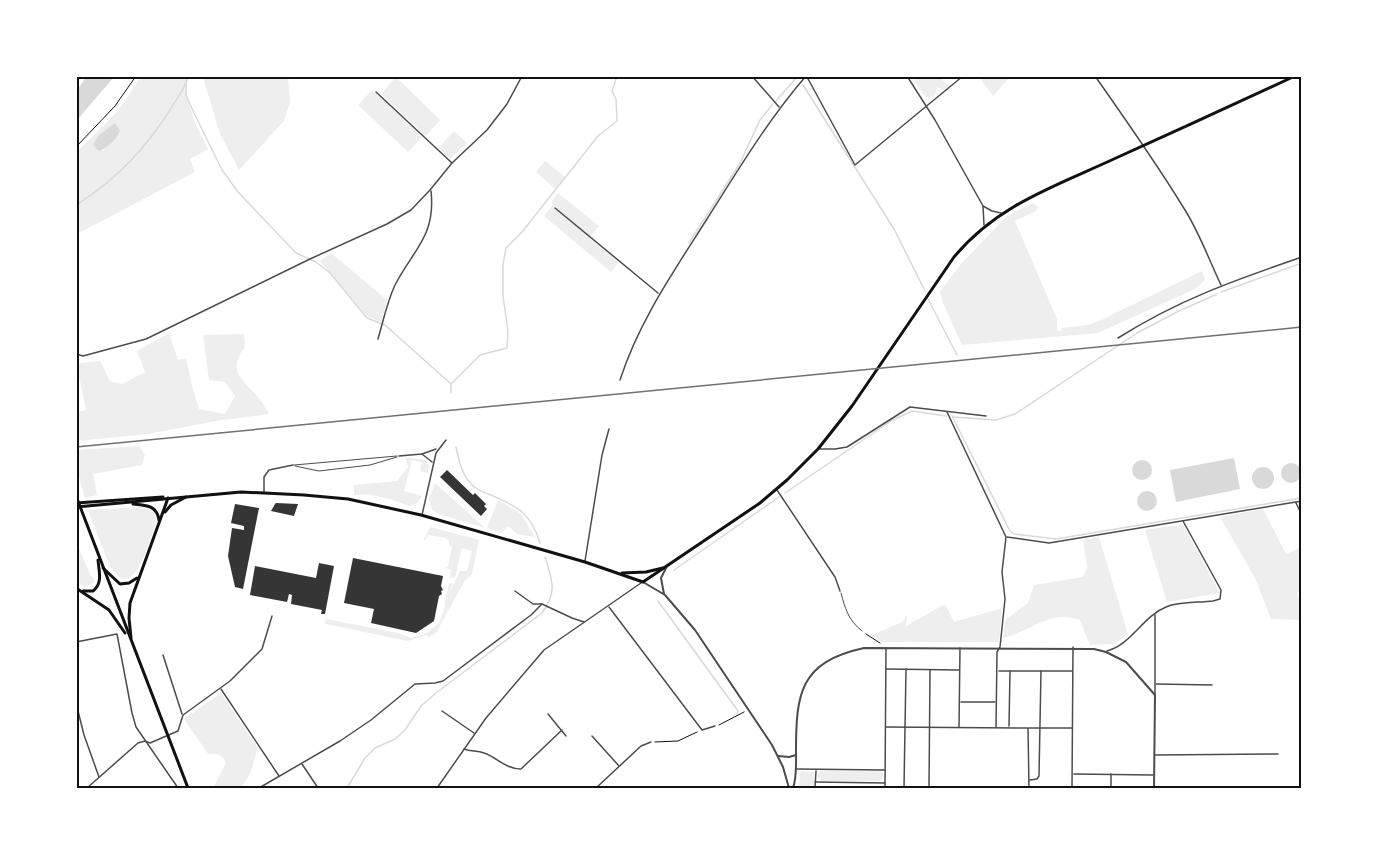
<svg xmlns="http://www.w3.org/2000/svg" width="1378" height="865" font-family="Raleway,sans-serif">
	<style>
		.green { fill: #eee; fill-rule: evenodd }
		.water { fill: #d9d9d9 }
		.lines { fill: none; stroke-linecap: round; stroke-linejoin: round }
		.stream { stroke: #d9d9d9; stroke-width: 1.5 }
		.building { fill: #353535 }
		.path { stroke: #111; stroke-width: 1 }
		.service { stroke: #4c4c4c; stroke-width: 1 }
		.minor { stroke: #4c4c4c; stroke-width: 1.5 }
		.tertiary { stroke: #4c4c4c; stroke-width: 2 }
		.primary { stroke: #111; stroke-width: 3 }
		.rail { stroke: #707070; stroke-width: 1.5 }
		.neatline { fill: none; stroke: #111; stroke-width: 2 }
	</style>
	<rect width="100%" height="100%" fill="#fff"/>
	<!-- green -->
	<g class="green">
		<path d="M141,77H188L184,87L195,123L208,149L190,159L195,172L77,234L76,153L118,111ZM105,130L115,139L103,151L93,145Z"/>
		<path d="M203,77H288L290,102L284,121L239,170L220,134Z"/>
		<path d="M396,77L440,120L426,136L381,94Z"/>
		<path d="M911,77H940L949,87L943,90L937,87L935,95L929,98L925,96Z"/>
		<path d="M979,77H1010L993,96Z"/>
		<path d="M372,90L422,137L408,152L358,105Z"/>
		<path d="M454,131L467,143L450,159L438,148Z"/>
		<path d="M545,161L565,177L555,189L536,172Z"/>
		<path d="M558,193L599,226L589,238L617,261L618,263L611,272L544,216L553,205L551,202Z"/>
		<path d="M1033,203L1038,207L1036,211L1015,221L1057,319V331H1061L1062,328L1088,325L1099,321L1202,271L1205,280L1195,289L1098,333L962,345L943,303L940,292L961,264L1007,216Z"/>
		<path d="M331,253L387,300L381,322L367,316L320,261Z"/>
		<path d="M169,333L178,360L186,358L192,386L199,409L225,414L235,396L225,382L209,380L203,335L244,334L245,347C224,374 247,381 261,401C264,405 266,409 269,414L216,421L148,434L77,441V412L86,410L77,366L80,363L100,361L110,381L122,384L145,372L137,351Z"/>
		<path d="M139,446L145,455L142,465L93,474L97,495L85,498L77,470V450Z"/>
		<path d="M405,457L425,460L429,467L428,473L420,471L422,462L412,460L404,491L422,496L416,504L409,506L393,500L368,494L354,495V485L397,481L408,467Z"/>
		<path d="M435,483L485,528L438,514L432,510L429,499Z"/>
		<path d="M498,500L521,514L535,537L517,534L508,526L502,533L487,528Z"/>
		<path d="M142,507C152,509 158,515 155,526C149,541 140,582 121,579L110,567L88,510Z"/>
		<path d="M1263,509L1286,554L1301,547V591L1297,593L1301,606V620L1271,619L1256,580L1220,517Z"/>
		<path d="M1183,524L1220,593L1167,602L1145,530Z"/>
		<path d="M431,527L479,540L472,574L464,582L436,633L429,637L426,635L408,641L325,624L326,619L398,633L411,638L427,633L439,623L445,607L444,606L449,584L453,583L446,600L460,571H467L472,551L462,548L455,577L450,579L451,570L444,567H448L452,546L449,545V541L446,538L428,535L425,540H423Z"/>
		<path d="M1099,537L1128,634L1115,644L1090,645L1080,620C1048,609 1032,632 1003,638L1005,620L1028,603L1034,585L1083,577L1087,568L1083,540Z"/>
		<path d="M76,542L91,576L94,578V583L86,587L77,583Z"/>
		<path d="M945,604L954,622L1002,608L999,642H881L872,635L902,622L907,615L906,626Z"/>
		<path d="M221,693L258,748L250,774L241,788H213L226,763C222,754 217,753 208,754L184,719Z"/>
		<path d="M802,771L814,772V788H799L800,773Z"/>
		<path d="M820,771H879L882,772L884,777L879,781H821L817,776Z"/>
	</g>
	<!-- water -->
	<g class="water">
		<path d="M87,76L114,77L77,120V90Z"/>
		<path d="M115,123L120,130C118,138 107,149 99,151L93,145L99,135Z"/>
		<path d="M1234,458L1240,489L1176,502L1170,470Z"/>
		<circle cx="1142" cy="470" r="10"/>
		<circle cx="1291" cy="473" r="10"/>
		<circle cx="1263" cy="478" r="11"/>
		<circle cx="1147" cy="501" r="10"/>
	</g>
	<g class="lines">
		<!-- stream -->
		<g class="stream">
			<path d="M186,83V95L194,113L222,170L238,192L296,253L316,262L330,273L367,318L385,325L451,384"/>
			<path d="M803,85L894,229L925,291"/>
			<path d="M776,101L797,77"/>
			<path d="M76,205C116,180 149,145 173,105C179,96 186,87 188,76"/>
			<path d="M689,243L740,163L760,120L773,104"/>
			<path d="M1221,292L1302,263"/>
			<path d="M928,299L957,355"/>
			<path d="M451,393V384L480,355L507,348L508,331L503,296V265L506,248L522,232L598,136L617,121L616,99L612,91L616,79L620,76"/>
			<path d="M952,416L1010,531L1014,534L1056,539L1302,498"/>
			<path d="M953,417L996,420L1015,414L1137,333L1177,312L1217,294"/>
			<path d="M456,447C459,461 462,475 472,485C478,491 486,493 493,496C519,507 531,514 540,543"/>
			<path d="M785,493L891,421L912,411L946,416"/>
			<path d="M674,570L779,497"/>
			<path d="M658,601L738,711L737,714"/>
			<path d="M347,788L365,758L375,748L395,739L405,730L421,706L436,693L542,613C558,591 552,580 545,557"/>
		</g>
	</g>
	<!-- building -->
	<g class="building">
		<path d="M447,470L473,495L475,493L486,504L484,506L487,509L481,516L440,477Z"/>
		<path d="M235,504L259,508L243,589L235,587L228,556L232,528L244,530V526L231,523Z"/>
		<path d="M275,504L276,503L298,504L294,516L271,511Z"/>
		<path d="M353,558L443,576L441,586L443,590L441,591L442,594L439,596L434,621L416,633L371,623L374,609L344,603Z"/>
		<path d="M319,563L334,566L325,614H321L322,610L291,604L292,595L289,594L287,602L250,595L255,566L316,578Z"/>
	</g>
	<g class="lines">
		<!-- path -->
		<g class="path">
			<path d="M76,147L115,106L136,76"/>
			<path d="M866,634L880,643"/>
			<path d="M719,725L744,712"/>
			<path d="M655,742L678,741L697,732"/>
		</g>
		<!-- service -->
		<g class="service">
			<path d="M294,465L397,456"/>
			<path d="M295,466L319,471L370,465L397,457"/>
			<path d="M841,593C845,608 848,620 862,631"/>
		</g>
		<!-- minor -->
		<g class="minor">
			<path d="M752,76L779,107"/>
			<path d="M907,76L935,120L983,206L992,211L1001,213"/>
			<path d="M1095,76C1126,120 1157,164 1185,210C1200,234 1209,260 1221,285"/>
			<path d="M807,77L855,165L963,76"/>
			<path d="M376,92L452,163"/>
			<path d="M983,206L984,225"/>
			<path d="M555,208L658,293"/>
			<path d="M1118,338C1178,300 1235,280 1302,257"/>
			<path d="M378,339C383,322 387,302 395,285C413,250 436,236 431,191"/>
			<path d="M76,354L83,356L146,339L310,259L387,224L411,210L430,190L452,163L487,130L507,104L522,76"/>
			<path d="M620,380C639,321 674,271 707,219C738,170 768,120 806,76"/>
			<path d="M947,412L1006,537L1002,572L1005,599L1000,647L997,652L996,727"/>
			<path d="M820,449H835L847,447L910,407L986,416"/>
			<path d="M422,454L432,462"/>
			<path d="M399,456L422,454L436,449"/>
			<path d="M777,490L835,577L840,591"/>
			<path d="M264,492V477L269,470L293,465"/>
			<path d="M1296,503L1302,515"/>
			<path d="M422,515L436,453L446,440"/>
			<path d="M1007,537L1049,543L1302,501"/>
			<path d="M585,561L602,455L609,429"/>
			<path d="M515,591L533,604H542L572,618L584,622"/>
			<path d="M609,607L702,730L715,726"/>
			<path d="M76,642L117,634L132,713L136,727L178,788"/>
			<path d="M1107,651C1131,645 1143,616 1166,607C1180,601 1199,603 1213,601L1220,599L1221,590L1183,521"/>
			<path d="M163,655L182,714"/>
			<path d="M886,669L959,670"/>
			<path d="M999,671H1072"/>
			<path d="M1156,684L1212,685"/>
			<path d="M221,689L279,776"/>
			<path d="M1155,694V615"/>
			<path d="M961,702H995"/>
			<path d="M76,703L84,735L99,777"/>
			<path d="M442,711L474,733"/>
			<path d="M548,714L566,736"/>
			<path d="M1009,726L1010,671"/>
			<path d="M886,727L1028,728L1029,788"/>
			<path d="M959,727L960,648"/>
			<path d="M1029,728H1072"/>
			<path d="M592,736L619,766"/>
			<path d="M464,749C471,752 477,750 484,753C497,757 505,769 521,769L562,730"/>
			<path d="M1155,755L1278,754"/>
			<path d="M302,764L318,788"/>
			<path d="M796,769L885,770"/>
			<path d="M1074,774L1153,775"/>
			<path d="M1111,774V788"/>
			<path d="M1030,780L1037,779L1039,776L1041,671"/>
			<path d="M815,782L885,783"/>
			<path d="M87,788L138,743L145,741L150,743L178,731L183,715L230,681L262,649L272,616"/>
			<path d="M259,788L340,741L371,720L415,684L435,683L443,681L531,615L542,604"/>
			<path d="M437,788L486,718L544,650L641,583"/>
			<path d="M596,788L641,746L651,742"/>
			<path d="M815,788L816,771"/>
			<path d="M885,788L886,648"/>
			<path d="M904,788L906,669"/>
			<path d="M929,788L930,670"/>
			<path d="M1072,788L1073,647"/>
		</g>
		<!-- tertiary -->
		<g class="tertiary">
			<path d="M643,582L665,595L695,630L772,745L783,767L789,788"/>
			<path d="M664,594L661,578L667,566"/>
			<path d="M778,756L789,757L796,755"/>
			<path d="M793,788C797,777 796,764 796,751C796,693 800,662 864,648L1094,649L1106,652L1126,662L1155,695L1154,788"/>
		</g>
		<!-- primary -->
		<g class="primary">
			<path d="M76,496L188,788"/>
			<path d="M76,503L163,497"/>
			<path d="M133,504C145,505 157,505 159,520"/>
			<path d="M76,507L241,492L304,495L348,499L421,515L585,562L643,582L760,503L787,480L818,449L852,406L954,257C998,204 1056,186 1116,158C1176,131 1235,104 1295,76"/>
			<path d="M165,512L171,505L186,497"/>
			<path d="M103,568L120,584L129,583L137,578"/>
			<path d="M622,573L646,572L663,568"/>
			<path d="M76,588L109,610L125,633"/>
			<path d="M83,591H93C103,583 99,572 98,560"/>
			<path d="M131,638L129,618L130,603L168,498"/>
		</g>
		<!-- rail -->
		<path class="rail" d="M76,447L1302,327"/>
	</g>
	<!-- border -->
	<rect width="1378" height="865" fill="none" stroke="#ffffff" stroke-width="156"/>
	<rect x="78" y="78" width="1222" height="709" class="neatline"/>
</svg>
